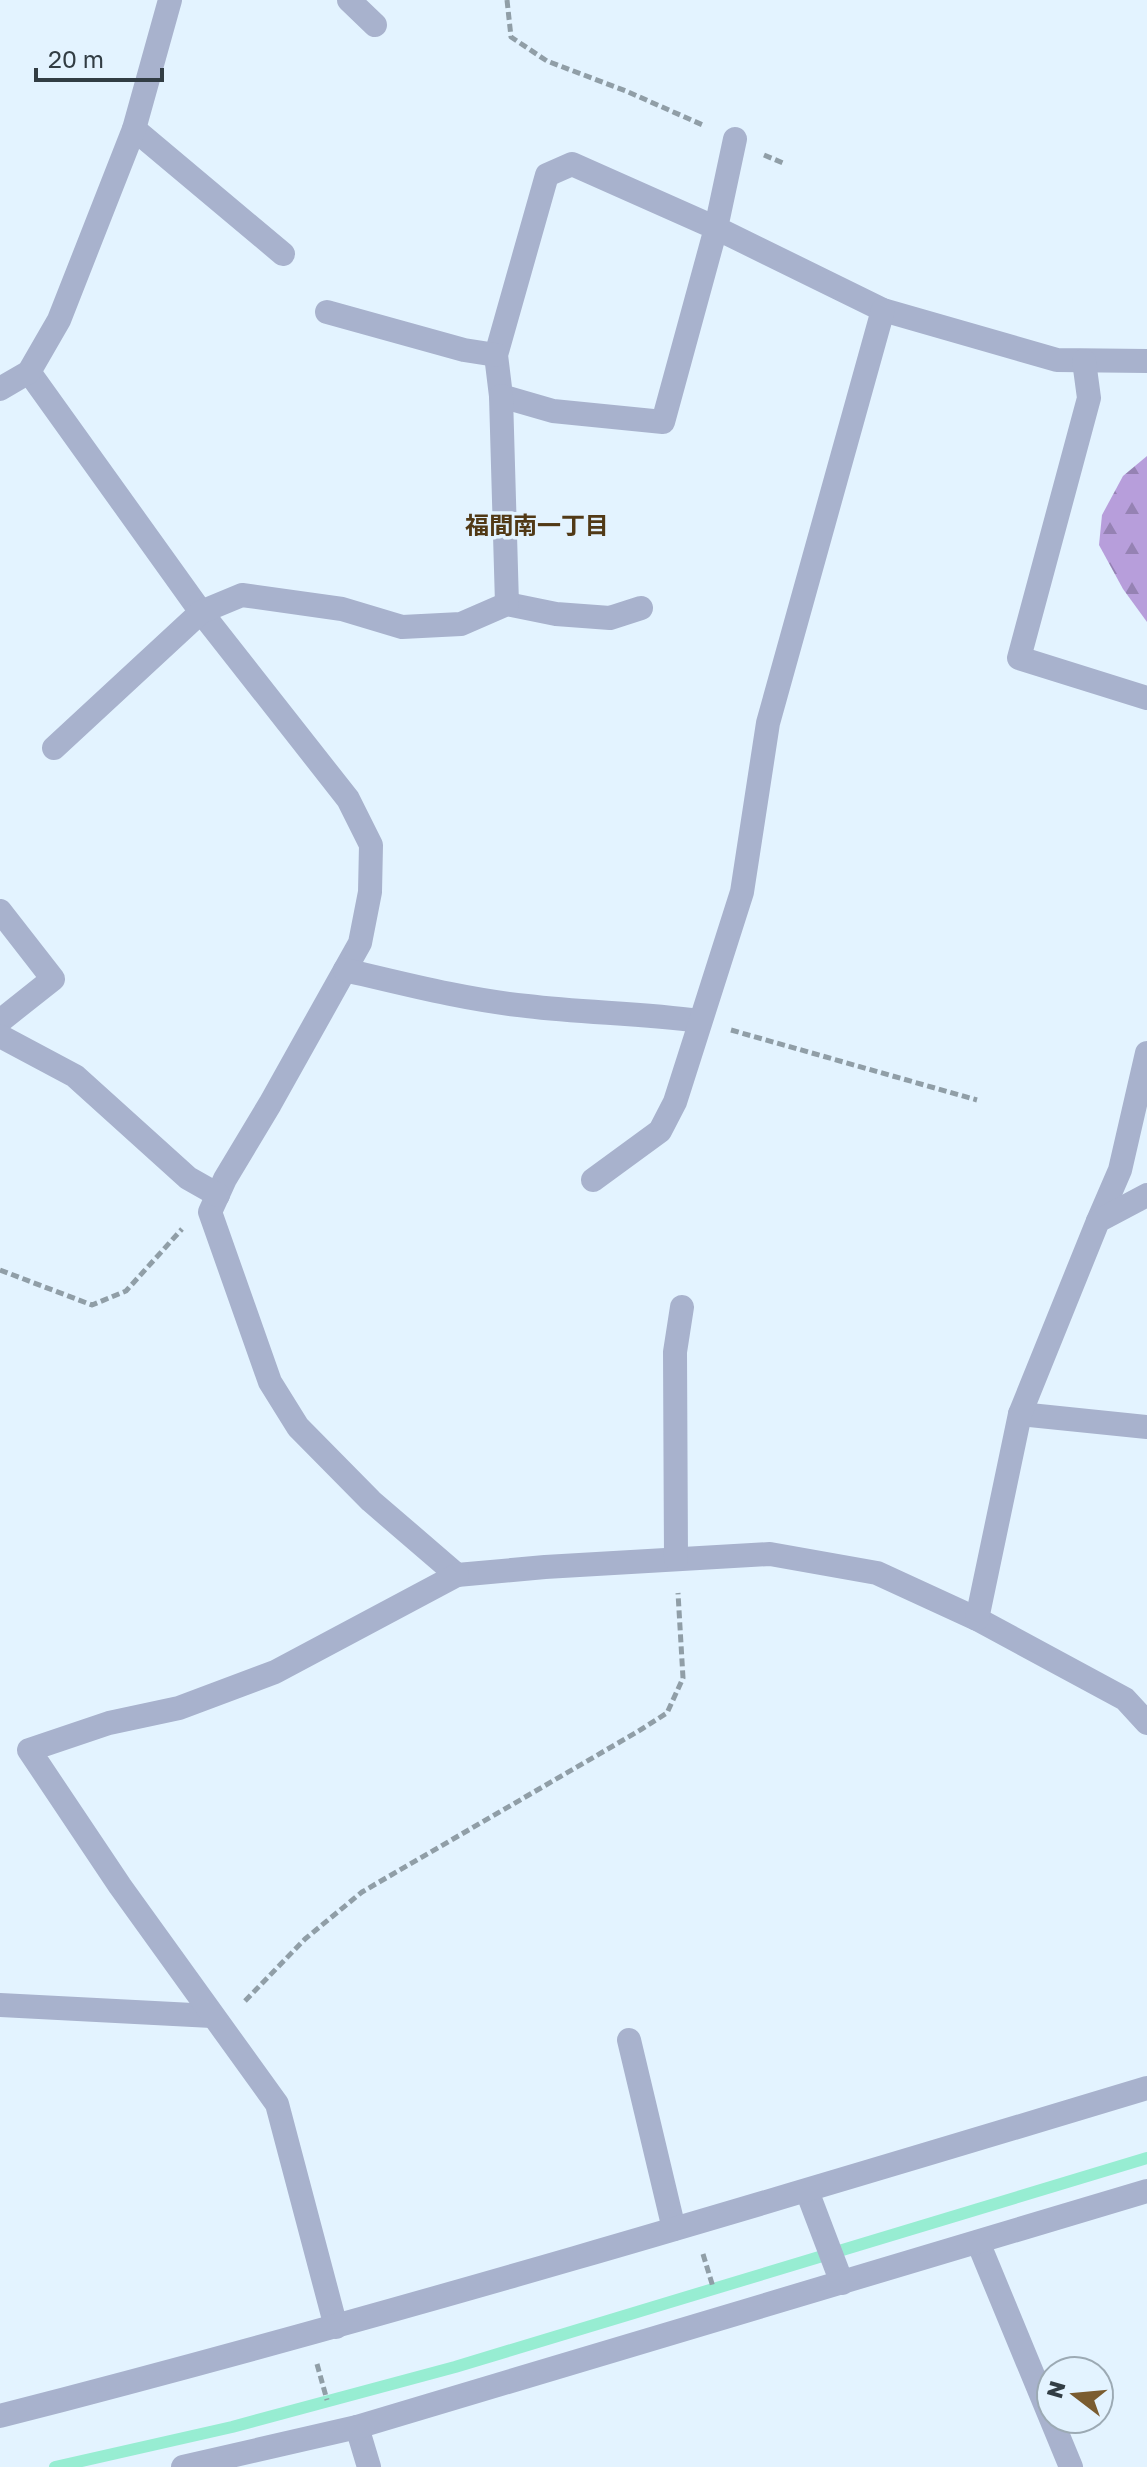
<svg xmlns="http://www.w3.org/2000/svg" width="1147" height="2467" font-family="'Golos Text','Noto Sans JP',sans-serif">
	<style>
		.forest { fill: url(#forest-firs) }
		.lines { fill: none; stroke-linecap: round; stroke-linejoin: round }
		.stream { stroke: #97edd2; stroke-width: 12 }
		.path { stroke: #909ea7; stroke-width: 5; stroke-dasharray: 8 4; stroke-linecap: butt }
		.minor { stroke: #a8b2cd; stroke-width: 24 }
		.labels { text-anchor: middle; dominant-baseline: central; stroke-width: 7; stroke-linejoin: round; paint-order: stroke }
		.neighbourhood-label { font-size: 24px; font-weight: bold; fill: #513916; stroke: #e3f3ff }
	</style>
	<defs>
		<pattern id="forest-firs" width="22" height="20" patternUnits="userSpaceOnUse" patternTransform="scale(2)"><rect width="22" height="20" fill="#b79edb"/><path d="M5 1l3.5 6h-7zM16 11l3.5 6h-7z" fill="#9582b3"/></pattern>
	</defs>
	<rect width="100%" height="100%" fill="#e3f3ff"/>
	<!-- forest -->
	<path class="forest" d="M1147,456V622L1123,589L1099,545L1102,515L1123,476Z"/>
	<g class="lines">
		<!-- stream -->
		<path class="stream" d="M55,2467L232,2427L455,2367L1147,2158"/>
		<!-- path -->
		<g class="path">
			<path d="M507,0L511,37L547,61L626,91L705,126"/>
			<path d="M764,155L783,163"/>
			<path d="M731,1030L977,1100"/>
			<path d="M0,1270L92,1305L126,1291L182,1229"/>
			<path d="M245,2001L305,1939L362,1892L637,1732L667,1713L683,1678L678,1593"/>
			<path d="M703,2254L713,2287"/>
			<path d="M317,2364L327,2400"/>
		</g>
		<!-- minor -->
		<g class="minor">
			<path d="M349,0L375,25"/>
			<path d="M134,129L283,254"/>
			<path d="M735,139L716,228L663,422L553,411L501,396L496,355L547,175L572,164L716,228L883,310L1057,360L1147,361"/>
			<path d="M327,312L464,350L496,355"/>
			<path d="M1084,361L1089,398L1019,658L1147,698"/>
			<path d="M29,372L201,612L348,799L371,845L370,892L360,943L270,1104L225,1179L210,1212L270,1382L298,1427L371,1501L457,1575L545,1567L770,1554L877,1573L977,1619L1125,1699L1147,1723"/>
			<path d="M0,389L29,372L59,320L134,129L170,0"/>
			<path d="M507,604L556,614L610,618L641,608"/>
			<path d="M54,748L201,612L242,595L342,609L402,627L461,624L507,604L501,396"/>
			<path d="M0,911L53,979L0,1021"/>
			<path d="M345,970C405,984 466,1000 527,1006C584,1013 642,1013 699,1021"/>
			<path d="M0,1036L75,1076L188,1178L218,1195"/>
			<path d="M593,1180L660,1131L675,1102L742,892L768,723L883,310"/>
			<path d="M1098,1221L1120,1170L1147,1053"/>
			<path d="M1020,1414L1147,1427"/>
			<path d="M676,1559L675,1352L682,1307"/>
			<path d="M977,1619L1020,1414L1098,1221L1147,1195"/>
			<path d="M0,2005L212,2016"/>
			<path d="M629,2040L674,2229"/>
			<path d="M807,2191L842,2283"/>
			<path d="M978,2242L1071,2467"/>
			<path d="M336,2327L277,2104L120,1886L29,1750L109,1723L179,1708L275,1672L457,1575"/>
			<path d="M0,2416C385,2317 766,2203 1147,2088"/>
			<path d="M357,2427L369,2467"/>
			<path d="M183,2467L357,2427L1147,2191"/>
		</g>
	</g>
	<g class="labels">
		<!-- neighbourhood labels -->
		<g class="neighbourhood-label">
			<text x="537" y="524">福間南一丁目</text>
		</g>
	</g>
	<!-- north arrow -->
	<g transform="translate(1075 2395) rotate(286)"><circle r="38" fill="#e3f3ff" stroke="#9caab4" stroke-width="2"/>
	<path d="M0-6L14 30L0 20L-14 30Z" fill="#7a5c30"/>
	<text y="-12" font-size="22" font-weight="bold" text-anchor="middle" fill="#323d44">N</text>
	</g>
	<!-- scale -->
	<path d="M36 68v12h126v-12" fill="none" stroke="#323d44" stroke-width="4"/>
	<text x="48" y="68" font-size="24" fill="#323d44" stroke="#e3f3ff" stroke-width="6" paint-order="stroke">20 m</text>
</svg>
